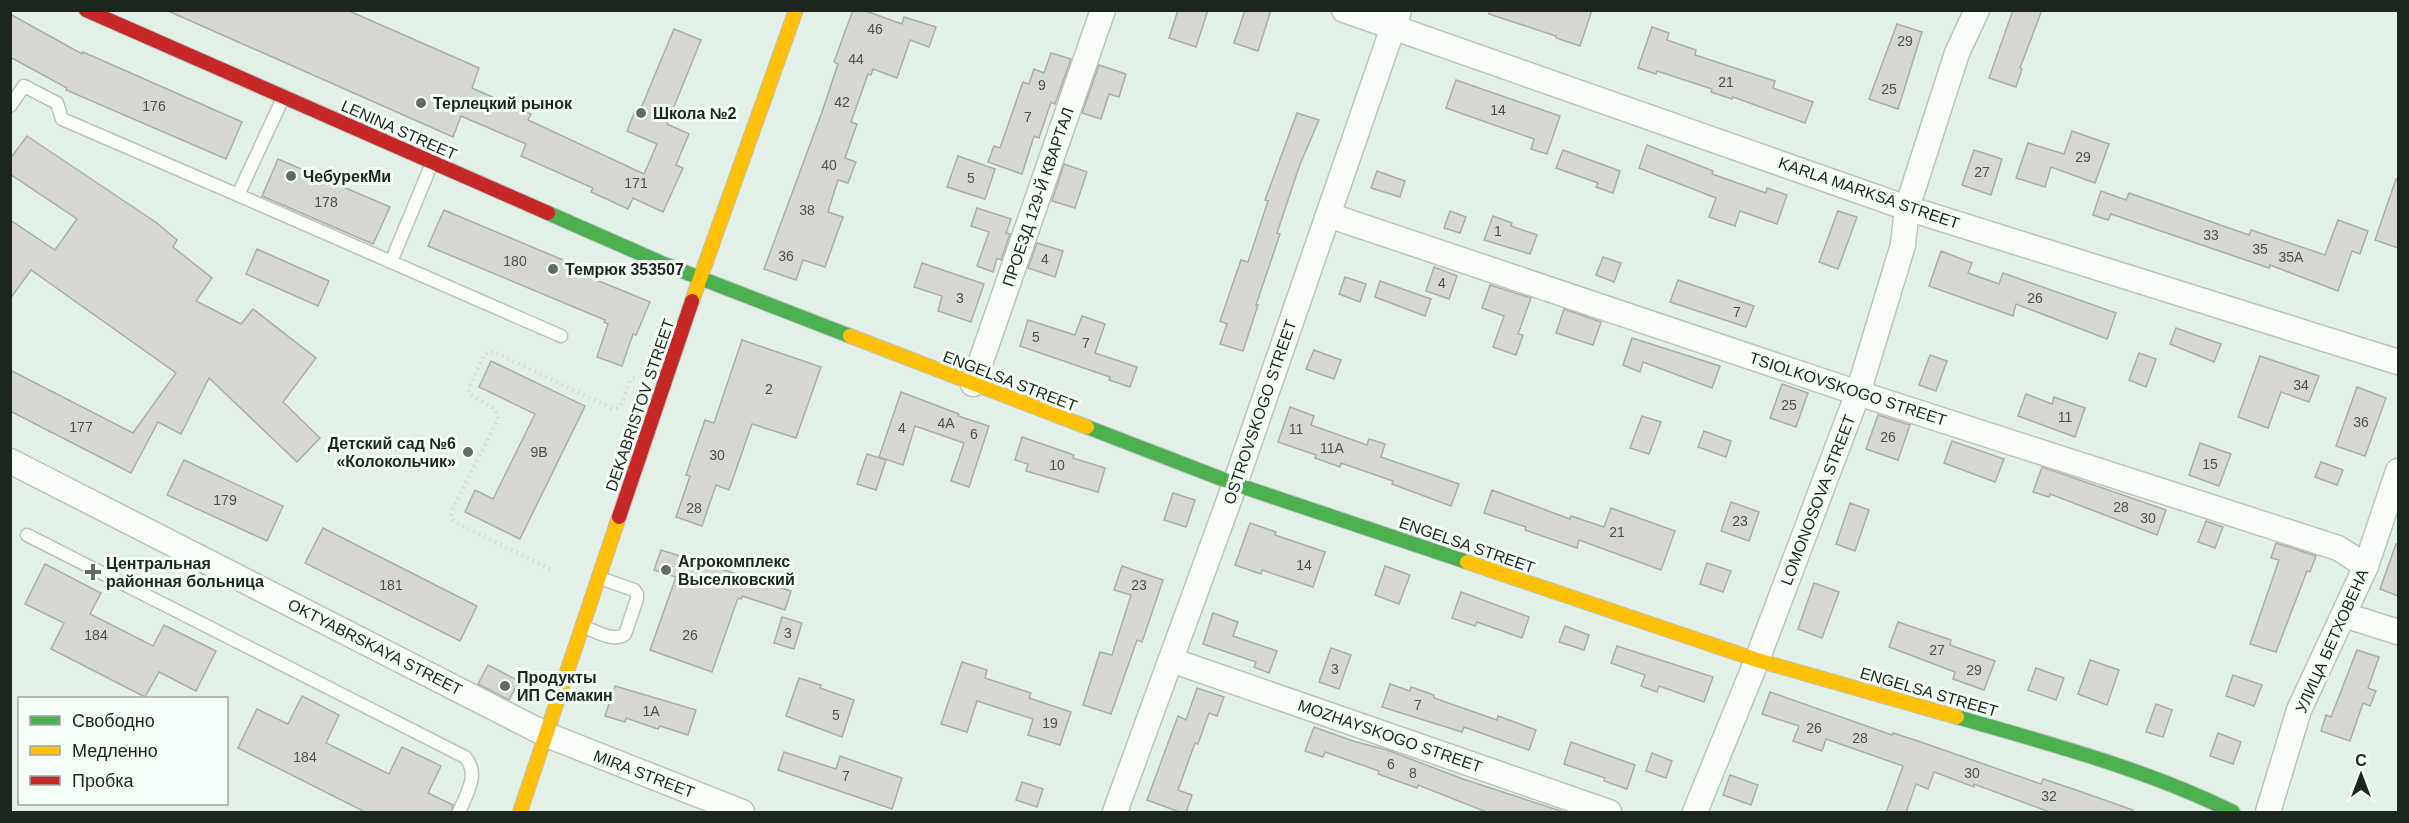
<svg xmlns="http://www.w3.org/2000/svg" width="2409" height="823" font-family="Helvetica,sans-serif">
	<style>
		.building { fill: #d6d7d2; stroke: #acada8; stroke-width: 1.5 }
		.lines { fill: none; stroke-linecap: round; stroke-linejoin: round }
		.lane-casing { stroke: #bac4bd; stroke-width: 15 }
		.street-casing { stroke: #bac4bd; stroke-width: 27 }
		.fast-casing { stroke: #bac4bd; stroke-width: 16 }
		.slow-casing { stroke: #bac4bd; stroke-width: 16 }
		.jam-casing { stroke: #bac4bd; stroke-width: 16 }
		.path { stroke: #d4d7d5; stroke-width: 4; stroke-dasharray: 1.5 4.5; stroke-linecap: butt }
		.lane { stroke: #fbfdfb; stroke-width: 12 }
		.street { stroke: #fbfdfb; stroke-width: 24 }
		.fast { stroke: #4caf50; stroke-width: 14 }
		.slow { stroke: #ffc107; stroke-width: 14 }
		.jam { stroke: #c62828; stroke-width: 14 }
		.poi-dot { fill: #626c65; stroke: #f5fef8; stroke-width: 2 }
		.labels { text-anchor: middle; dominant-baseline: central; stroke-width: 6; stroke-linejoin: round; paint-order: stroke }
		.number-label { font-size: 14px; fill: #4b524c }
		.poi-label { font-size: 16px; font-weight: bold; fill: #1d251f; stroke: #f5fef8; text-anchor: start }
		.street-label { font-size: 16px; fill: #1d251f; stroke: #f5fef8 }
	</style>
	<rect width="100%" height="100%" fill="#e3f0e7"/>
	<!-- building -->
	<g class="building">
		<path d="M166,10H347L479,68L472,88L531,114L528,120L644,174L657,144L627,131L635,111L639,113L674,29L701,40L667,124L689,134L676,165L683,168L663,212L633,198L628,209L591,192L593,188L521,156L526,144L461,116L453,137Z"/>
		<path d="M853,10H863L902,24L904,17L936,27L929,47L910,40L897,78L873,69L871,75L868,74L851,122L857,124L845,158L856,162L848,183L838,180L828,212L843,217L825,267L803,260L796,280L764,269L822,112L838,64L834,62Z"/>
		<path d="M1178,10H1208L1196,47L1169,38Z"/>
		<path d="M1245,10H1271L1258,51L1234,43Z"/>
		<path d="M1490,10H1592L1580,46L1556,38V36L1489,14Z"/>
		<path d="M2013,10H2042L2020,68L2022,69L2016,87L1989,78Z"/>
		<path d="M10,14L82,54L83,52L242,122L226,159L66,90L67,88L10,57Z"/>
		<path d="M1897,24L1922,32L1898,109L1869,99Z"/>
		<path d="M1652,27L1669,33L1667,40L1696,50L1695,55L1775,81L1773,88L1813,102L1805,123L1733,97L1732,99L1711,92L1712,89L1657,71L1656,74L1638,68Z"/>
		<path d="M1051,53L1071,59L1055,104L1051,102L1039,138L1034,136L1022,174L988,162L994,146L1000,148L1023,82L1029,84L1034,69L1044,73Z"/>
		<path d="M1099,65L1126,74L1119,97L1109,94L1101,119L1082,113Z"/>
		<path d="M1456,80L1560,116L1547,154L1531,149L1534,139L1446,108Z"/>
		<path d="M1297,113L1319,120L1299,167L1277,233L1280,234L1256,305H1258L1243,351L1220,344L1227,324L1220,321L1241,260L1248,262L1268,201L1265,200Z"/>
		<path d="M2072,131L2109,144L2095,183L2051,167L2045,187L2016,178L2028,143L2064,154Z"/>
		<path d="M27,136L157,223L177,240L173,247L212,278L196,301L241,324L253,309L316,358L283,402L320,438L297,462L209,378L181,434L158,422L131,473L10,411V370L133,433L176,373L31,270L10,299V220L55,250L77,219L10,174V159Z"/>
		<path d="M1647,145L1713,171L1712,174L1766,193L1767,188L1787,195L1777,224L1740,211L1735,226L1709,217L1716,198L1639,168Z"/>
		<path d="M1563,150L1620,171L1613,193L1596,187L1598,183L1556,168Z"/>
		<path d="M1974,150L2002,159L1991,195L1962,185Z"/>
		<path d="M958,156L995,169L985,199L947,187Z"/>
		<path d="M278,159L390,207L373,244L262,196Z"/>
		<path d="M1064,164L1087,172L1075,208L1052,201Z"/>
		<path d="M1377,171L1405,181L1400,197L1371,188Z"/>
		<path d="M2396,179L2398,180V248L2375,240Z"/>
		<path d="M2101,191L2126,200L2129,193L2249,235L2251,230L2325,255L2338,220L2368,231L2360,254L2352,251L2338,291L2270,265L2269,268L2111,214L2108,220L2093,215Z"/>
		<path d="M977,208L1011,219L1006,233L1010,234L1001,260L997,258L993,272L977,266L989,232L971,226Z"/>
		<path d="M444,210L601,276L599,281L650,302L636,335L633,334L622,366L597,357L608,324L604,322L605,320L428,246Z"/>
		<path d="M1450,211L1466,217L1460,233L1444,228Z"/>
		<path d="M1838,211L1857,217L1838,269L1819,262Z"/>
		<path d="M1493,216L1512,223L1511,226L1537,235L1530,254L1484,240Z"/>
		<path d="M1037,243L1063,251L1055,277L1028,268Z"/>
		<path d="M257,249L329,281L318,306L246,274Z"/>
		<path d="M1941,251L1972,263L1968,273L1999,284L2003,273L2116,313L2107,339L2016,304L2013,316L1929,286Z"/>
		<path d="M1603,257L1621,263L1614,282L1596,275Z"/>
		<path d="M922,263L984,284L971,322L938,311L942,296L914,287Z"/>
		<path d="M1434,267L1457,276L1449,299L1426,291Z"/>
		<path d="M1345,277L1366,284L1360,302L1339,294Z"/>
		<path d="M1678,280L1754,306L1746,327L1670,302Z"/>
		<path d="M1380,281L1431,299L1425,316L1375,297Z"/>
		<path d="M1490,285L1531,298L1518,334L1523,335L1516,355L1493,347L1504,316L1482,308Z"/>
		<path d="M1564,309L1601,322L1593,345L1556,333Z"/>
		<path d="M1082,316L1105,324L1095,353L1137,367L1130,387L1109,380L1110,377L1020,346L1028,320L1075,335Z"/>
		<path d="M2176,328L2221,344L2214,362L2170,344Z"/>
		<path d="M1632,338L1720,366L1712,388L1643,362L1640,372L1623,365Z"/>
		<path d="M742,340L821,367L796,438L752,424L729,490L716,485L702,526L676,517L690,476L686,475L705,420L714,423Z"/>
		<path d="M1314,350L1341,360L1334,379L1306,369Z"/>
		<path d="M2139,353L2156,359L2146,387L2129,380Z"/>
		<path d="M1930,355L1947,361L1936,391L1919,385Z"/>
		<path d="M2260,356L2319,376L2309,402L2281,392L2268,428L2238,417Z"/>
		<path d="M491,361L585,406L520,539L465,512L475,490L493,499L535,414L479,387Z"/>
		<path d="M1782,384L1808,393L1796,427L1770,418Z"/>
		<path d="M2357,387L2386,398L2365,456L2336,446Z"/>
		<path d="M901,392L959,414L958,416L989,426L969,487L951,481L964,443L915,426L903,465L879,457Z"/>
		<path d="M2026,394L2052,404L2054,397L2085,408L2075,437L2018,416Z"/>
		<path d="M1290,407L1314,416L1311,425L1367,445L1369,439L1385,444L1381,457L1459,484L1451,506L1392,484L1393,481L1341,463L1340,467L1315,458L1316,455L1278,442Z"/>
		<path d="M1878,415L1910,425L1898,460L1866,449Z"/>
		<path d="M1642,416L1661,422L1649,454L1630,448Z"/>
		<path d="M1704,431L1731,441L1726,457L1698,447Z"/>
		<path d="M1022,437L1074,455L1073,458L1105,468L1098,492L1026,471L1028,464L1015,460Z"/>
		<path d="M1952,441L2004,459L1995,482L1944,463Z"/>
		<path d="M2200,443L2231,454L2219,486L2189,475Z"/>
		<path d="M867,454L886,460L876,490L857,484Z"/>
		<path d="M184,460L283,506L267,541L167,495Z"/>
		<path d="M2321,462L2343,470L2337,485L2315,477Z"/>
		<path d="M2042,467L2166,510L2157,535L2050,494L2049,497L2033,492Z"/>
		<path d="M1492,490L1570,519L1571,516L1604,527L1611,508L1675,531L1661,570L1579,540L1577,548L1525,530L1526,527L1484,513Z"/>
		<path d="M1173,493L1195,500L1186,527L1164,520Z"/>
		<path d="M1731,502L1759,512L1749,541L1721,531Z"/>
		<path d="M1850,503L1869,510L1855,551L1836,544Z"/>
		<path d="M2206,521L2223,527L2215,548L2198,542Z"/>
		<path d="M1250,523L1276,532L1275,535L1325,552L1313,587L1262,570L1261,574L1235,565Z"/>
		<path d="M323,528L477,606L460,641L305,563Z"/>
		<path d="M2276,543L2316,556L2310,572L2307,571L2276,652L2250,644L2279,560L2271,558Z"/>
		<path d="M2396,544H2398V596L2380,589Z"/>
		<path d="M661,550L791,591L785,610L742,596L741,599L738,598L712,672L650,650L676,577L654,570Z"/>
		<path d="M1707,563L1731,571L1723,592L1700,584Z"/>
		<path d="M45,564L101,593L90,614L153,646L164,625L216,651L196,691L159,672L145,697L51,649L64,623L25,604Z"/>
		<path d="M1122,566L1163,580L1142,642L1137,640L1111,714L1083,705L1100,652L1112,655L1131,595L1114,590Z"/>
		<path d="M1385,566L1410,575L1399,604L1375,595Z"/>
		<path d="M1814,583L1839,592L1822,638L1798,629Z"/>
		<path d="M1461,592L1529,617L1522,638L1477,622L1475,626L1452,618Z"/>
		<path d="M1213,613L1238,622L1233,636L1277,651L1269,673L1254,667L1256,662L1203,644Z"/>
		<path d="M782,617L802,623L794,649L774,643Z"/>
		<path d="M1898,622L1951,640L1950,645L1995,661L1984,690L1953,679L1955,672L1889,647Z"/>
		<path d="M1565,626L1589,635L1584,650L1559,642Z"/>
		<path d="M1617,646L1713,677L1704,702L1659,686L1657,692L1641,686L1645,675L1611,663Z"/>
		<path d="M1331,648L1351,655L1339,689L1319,682Z"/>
		<path d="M2357,650L2379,657L2368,688L2376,691L2370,706L2363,703L2350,741L2321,731L2326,715L2331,717Z"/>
		<path d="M2090,660L2119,670L2107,705L2078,694Z"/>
		<path d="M962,662L987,670L985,678L1031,693L1029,698L1071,712L1060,745L1028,735L1033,719L977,701L967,732L941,724Z"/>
		<path d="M488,665L519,681L509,700L478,684Z"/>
		<path d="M2036,668L2064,678L2056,700L2028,690Z"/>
		<path d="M2233,675L2262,685L2254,706L2226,696Z"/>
		<path d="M799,678L821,685L820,688L854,700L842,737L786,716Z"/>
		<path d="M1390,684L1410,691L1411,687L1434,695V698L1497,720L1498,716L1536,730L1529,750L1464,727L1462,732L1382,707Z"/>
		<path d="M615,686L696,710L688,735L660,726L658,729L626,718L625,722L605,716Z"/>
		<path d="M1197,688L1224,697L1217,716L1209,713L1198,744L1195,743L1178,790L1192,795L1186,813H1182L1147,800L1178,716L1186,720Z"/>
		<path d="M1770,692L1892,735L1893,733L1918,741L2041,784L2043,779L2076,790L2133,810V813H2052L1974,784V787L1934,772L1928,789L1916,784L1906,813H1886L1903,766L1826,739L1822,751L1793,741L1799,726L1762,714Z"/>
		<path d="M302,696L339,715L326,743L389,774L402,747L441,766L428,793L453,805L451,813H367L238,748L257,709L288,724Z"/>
		<path d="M2156,704L2172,710L2163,737L2146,732Z"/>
		<path d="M1314,727L1353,741L1387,750L1463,779L1567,813H1489L1418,785L1417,788L1378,774L1379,771L1325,752L1323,757L1305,751Z"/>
		<path d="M2218,733L2241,742L2233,764L2210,756Z"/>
		<path d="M1571,742L1635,765L1627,789L1604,781L1605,778L1564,764Z"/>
		<path d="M784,752L836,769L840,756L902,778L892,809L778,770Z"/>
		<path d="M1652,753L1672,761L1666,778L1646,771Z"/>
		<path d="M1730,775L1758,785L1751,805L1723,795Z"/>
		<path d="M1022,782L1043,789L1037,807L1016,800Z"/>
	</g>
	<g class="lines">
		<!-- lane casing -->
		<g class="lane-casing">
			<g id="lane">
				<path d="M10,106L24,86L57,103L62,119L238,195L283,98"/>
				<path d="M238,195L561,336"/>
				<path d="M391,262L432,163"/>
				<path d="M27,535L465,757C480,774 467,793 459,812"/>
				<path d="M584,627C596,631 614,643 625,634L637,599V594L634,590L600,578"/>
			</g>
		</g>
		<!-- street casing -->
		<g class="street-casing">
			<g id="street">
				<path d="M1344,10L1907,208L2398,362"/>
				<path d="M1328,215L1858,393L2338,548L2366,566"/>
				<path d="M973,384L1103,10"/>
				<path d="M10,461L547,735L742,812"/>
				<path d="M2344,615L2398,632"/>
				<path d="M1171,660L1609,812"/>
				<path d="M1115,812L1235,484L1399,10"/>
				<path d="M1695,812L1757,660L1858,393L1903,245L1907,208L1957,53L1977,10"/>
				<path d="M2268,812L2299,710L2366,566L2398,471"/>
			</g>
		</g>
		<!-- fast casing -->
		<g class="fast-casing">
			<g id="fast">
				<path d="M548,213L664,264L850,336"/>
				<path d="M1087,427L1235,484L1467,562"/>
				<path d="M1957,717C2050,744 2146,769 2233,812"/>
			</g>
		</g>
		<!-- slow casing -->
		<g class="slow-casing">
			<g id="slow">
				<path d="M692,301L796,10"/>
				<path d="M850,336L1087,427"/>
				<path d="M1467,562L1757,660L1957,717"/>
				<path d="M520,812L619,517"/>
			</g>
		</g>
		<!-- jam casing -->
		<g class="jam-casing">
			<g id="jam">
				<path d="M86,10L548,213"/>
				<path d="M619,517L692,301"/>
			</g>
		</g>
		<!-- path -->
		<path class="path" d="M550,569L455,522L451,517L452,510L498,419L495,409L469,393V388L484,355L489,351L497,353L611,408H617L621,405L630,380L632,378H639"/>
		<!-- lane -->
		<use href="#lane" class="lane"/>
		<!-- street -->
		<use href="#street" class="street"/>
		<!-- fast -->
		<use href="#fast" class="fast"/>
		<!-- slow -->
		<use href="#slow" class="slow"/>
		<!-- jam -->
		<use href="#jam" class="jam"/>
	</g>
	<!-- markers -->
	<g class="poi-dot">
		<circle cx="421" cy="103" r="6"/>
		<circle cx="641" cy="113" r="6"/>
		<circle cx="291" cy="176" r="6"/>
		<circle cx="553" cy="269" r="6"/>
		<circle cx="468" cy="452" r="6"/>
		<circle cx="666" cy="570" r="6"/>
		<path d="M90 563h6v6h6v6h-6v6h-6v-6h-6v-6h6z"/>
		<circle cx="505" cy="686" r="6"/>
	</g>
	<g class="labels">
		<!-- number labels -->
		<g class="number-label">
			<text x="875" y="29">46</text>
			<text x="1905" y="41">29</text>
			<text x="856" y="59">44</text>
			<text x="1726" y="82">21</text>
			<text x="1042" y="85">9</text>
			<text x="1889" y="89">25</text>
			<text x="842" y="102">42</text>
			<text x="154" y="106">176</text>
			<text x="1498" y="110">14</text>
			<text x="1028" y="117">7</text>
			<text x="2083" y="157">29</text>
			<text x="829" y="165">40</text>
			<text x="1982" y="172">27</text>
			<text x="971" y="178">5</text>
			<text x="636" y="183">171</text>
			<text x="326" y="202">178</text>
			<text x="807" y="210">38</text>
			<text x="1498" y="231">1</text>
			<text x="2211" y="235">33</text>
			<text x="2260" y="249">35</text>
			<text x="786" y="256">36</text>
			<text x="2291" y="257">35А</text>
			<text x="1045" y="259">4</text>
			<text x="515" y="261">180</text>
			<text x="1442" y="283">4</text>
			<text x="960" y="298">3</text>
			<text x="2035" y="298">26</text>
			<text x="1737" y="312">7</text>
			<text x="1036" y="337">5</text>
			<text x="1086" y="343">7</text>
			<text x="2301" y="385">34</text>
			<text x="769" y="389">2</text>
			<text x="1789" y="405">25</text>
			<text x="2065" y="417">11</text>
			<text x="2361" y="422">36</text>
			<text x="946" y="423">4А</text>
			<text x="81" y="427">177</text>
			<text x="902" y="428">4</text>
			<text x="1296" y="429">11</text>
			<text x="974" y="434">6</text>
			<text x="1888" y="437">26</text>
			<text x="1332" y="448">11А</text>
			<text x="539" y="452">9В</text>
			<text x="717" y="455">30</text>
			<text x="2210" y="464">15</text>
			<text x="1057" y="465">10</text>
			<text x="225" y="500">179</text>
			<text x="2121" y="507">28</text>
			<text x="694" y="508">28</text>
			<text x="2148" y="518">30</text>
			<text x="1740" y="521">23</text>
			<text x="1617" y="532">21</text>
			<text x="1304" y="565">14</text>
			<text x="391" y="585">181</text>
			<text x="1139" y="585">23</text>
			<text x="788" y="633">3</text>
			<text x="96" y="635">184</text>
			<text x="690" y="635">26</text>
			<text x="1937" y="650">27</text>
			<text x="1335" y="669">3</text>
			<text x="1974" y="670">29</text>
			<text x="1418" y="705">7</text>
			<text x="651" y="711">1А</text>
			<text x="836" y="715">5</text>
			<text x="1050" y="723">19</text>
			<text x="1814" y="728">26</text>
			<text x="1860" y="738">28</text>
			<text x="305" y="757">184</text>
			<text x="1391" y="764">6</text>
			<text x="1413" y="773">8</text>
			<text x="1972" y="773">30</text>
			<text x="846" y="776">7</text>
			<text x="2049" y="796">32</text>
		</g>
		<!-- poi labels -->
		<g class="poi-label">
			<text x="433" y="103">Терлецкий рынок</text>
			<text x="653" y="113">Школа №2</text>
			<text x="303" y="176">ЧебурекМи</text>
			<text x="565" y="269">Темрюк 353507</text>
			<text x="456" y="443" text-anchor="end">Детский сад №6<tspan x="456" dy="18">«Колокольчик»</tspan></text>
			<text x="678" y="561">Агрокомплекс<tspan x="678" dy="18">Выселковский</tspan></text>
			<text x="106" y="563">Центральная<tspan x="106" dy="18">районная больница</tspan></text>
			<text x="517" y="677">Продукты<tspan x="517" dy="18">ИП Семакин</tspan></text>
		</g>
		<!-- street labels -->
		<g class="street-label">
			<text transform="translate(399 130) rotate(24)">LENINA STREET</text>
			<text transform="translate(1869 193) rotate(19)">KARLA MARKSA STREET</text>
			<text transform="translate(1038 197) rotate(-71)">ПРОЕЗД 129-Й КВАРТАЛ</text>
			<text transform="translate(1010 381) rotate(21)">ENGELSA STREET</text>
			<text transform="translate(1848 389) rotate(18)">TSIOLKOVSKOGO STREET</text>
			<text transform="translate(640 405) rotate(-71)">DEKABRISTOV STREET</text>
			<text transform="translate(1260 412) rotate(-71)">OSTROVSKOGO STREET</text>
			<text transform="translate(1818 500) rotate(-69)">LOMONOSOVA STREET</text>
			<text transform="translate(1467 545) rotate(19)">ENGELSA STREET</text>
			<text transform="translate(2332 641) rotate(-66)">УЛИЦА БЕТХОВЕНА</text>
			<text transform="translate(375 647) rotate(27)">OKTYABRSKAYA STREET</text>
			<text transform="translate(1929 692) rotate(16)">ENGELSA STREET</text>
			<text transform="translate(1390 736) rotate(19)">MOZHAYSKOGO STREET</text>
			<text transform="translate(644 774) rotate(21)">MIRA STREET</text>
		</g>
	</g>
	<!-- border -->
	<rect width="2409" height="823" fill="none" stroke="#1d251f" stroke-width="24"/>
	<!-- legend -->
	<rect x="18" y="697" width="210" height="108" fill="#f5fef8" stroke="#9fa7a1" stroke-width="1.5"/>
	<rect x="30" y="716" width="30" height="9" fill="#4caf50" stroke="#9fa7a1" stroke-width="1.5"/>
	<text x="72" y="727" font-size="18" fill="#1d251f">Свободно</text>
	<rect x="30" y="746" width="30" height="9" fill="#ffc107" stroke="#9fa7a1" stroke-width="1.5"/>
	<text x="72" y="757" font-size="18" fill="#1d251f">Медленно</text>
	<rect x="30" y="776" width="30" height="9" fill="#c62828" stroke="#9fa7a1" stroke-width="1.5"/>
	<text x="72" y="787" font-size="18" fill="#1d251f">Пробка</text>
	<!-- north arrow -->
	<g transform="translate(2361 775)" stroke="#f5fef8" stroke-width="4.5" paint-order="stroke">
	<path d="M0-4.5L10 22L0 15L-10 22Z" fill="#1d251f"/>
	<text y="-9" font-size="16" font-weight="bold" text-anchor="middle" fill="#1d251f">С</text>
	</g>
</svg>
